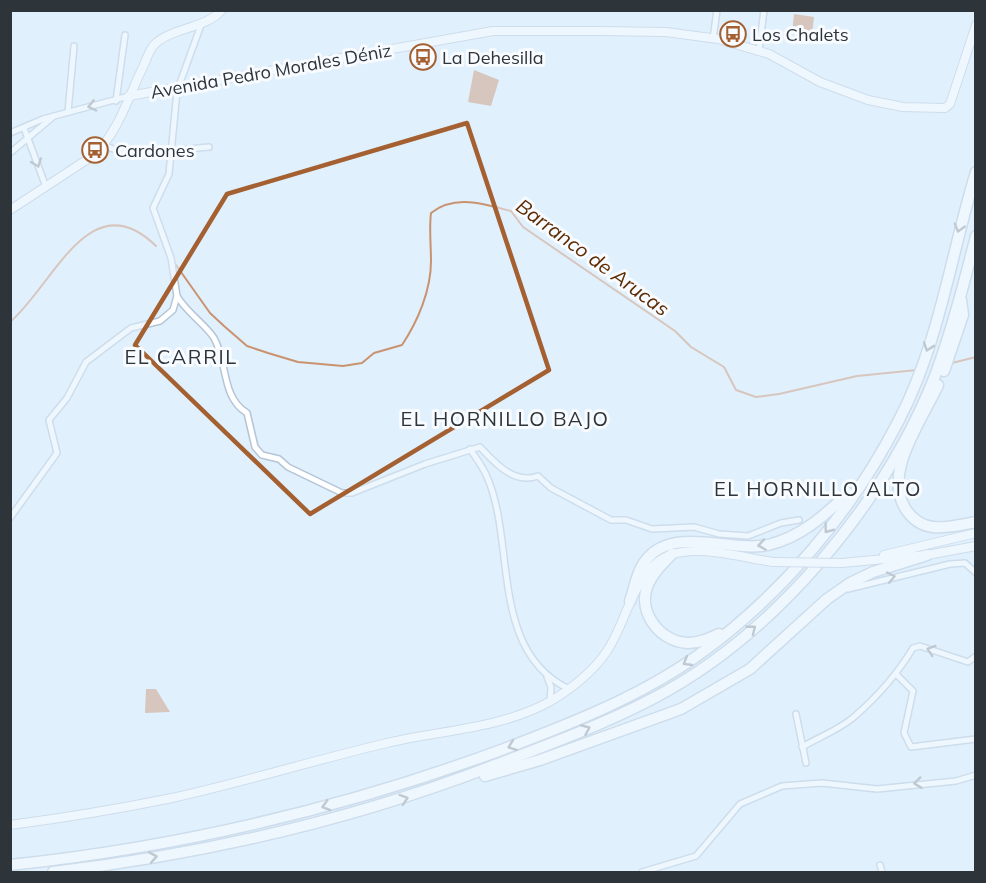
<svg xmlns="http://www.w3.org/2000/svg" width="986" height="883" font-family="Mulish,sans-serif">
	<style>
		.water { fill: #c99371 }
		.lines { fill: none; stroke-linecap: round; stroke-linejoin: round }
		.stream { stroke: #c99371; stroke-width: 2 }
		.street-casing { stroke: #b4c5d6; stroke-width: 8 }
		.secondary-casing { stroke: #b4c5d6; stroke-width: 10 }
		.primary-casing { stroke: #b4c5d6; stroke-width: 10 }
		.highway-casing { stroke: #b4c5d6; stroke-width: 13 }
		.street { stroke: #fff; stroke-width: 5 }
		.secondary { stroke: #fff; stroke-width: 8 }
		.primary { stroke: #fff; stroke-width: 8 }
		.highway { stroke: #fff; stroke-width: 10 }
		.primary-bridge-casing { stroke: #b4c5d6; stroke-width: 10; stroke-linecap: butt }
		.primary-bridge { stroke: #fff; stroke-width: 8 }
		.oneway { stroke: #969a9c }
		.marked { fill: none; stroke: #a46031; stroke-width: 4.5; stroke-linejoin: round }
		.labels { text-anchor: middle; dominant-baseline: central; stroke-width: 6; stroke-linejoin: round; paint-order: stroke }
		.poi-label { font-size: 18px; fill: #2d343a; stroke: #f8fbff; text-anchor: start }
		.street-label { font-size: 18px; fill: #2d343a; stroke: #f8fbff }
		.water-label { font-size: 20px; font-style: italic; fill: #5d2b01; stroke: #f8fbff }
		.neighbourhood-label { font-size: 20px; letter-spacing: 1.5px; fill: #2d343a; stroke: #f8fbff }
	</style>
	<rect width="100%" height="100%" fill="#e1f0fd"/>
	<!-- water -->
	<g class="water">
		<path d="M794,14L814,17L812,35L792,33Z"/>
		<path d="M474,70L499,80L491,106L468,102Z"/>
		<path d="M146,689H156L170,712L145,713Z"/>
	</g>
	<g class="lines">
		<!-- stream -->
		<g class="stream">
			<path d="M176,265L210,313L224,326L247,346L268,353L298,362L343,366L362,363L374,353L402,345C418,321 431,290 431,261C431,244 429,229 431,213C455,194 483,204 511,211L523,227L675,331L691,347L724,367L736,390L756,397L779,394L857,376L917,370"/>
			<path d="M10,322C53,286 90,181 156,246"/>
			<path d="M952,363L976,357"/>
		</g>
		<!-- street casing -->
		<g class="street-casing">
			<g id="street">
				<path d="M713,39L717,10"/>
				<path d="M759,50L764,10"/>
				<path d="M116,101L125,35"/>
				<path d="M68,112L74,46"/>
				<path d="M24,128L46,187"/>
				<path d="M10,133L43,119L129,96"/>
				<path d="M105,145C124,159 184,149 209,147"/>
				<path d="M10,153L54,116"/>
				<path d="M177,296C187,313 205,324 214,338C228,363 221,397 247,413L255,447L262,455L279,459L288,467L342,493H352L425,464L480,447C495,463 514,485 538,476L551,488L611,520H626L652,529L694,527L719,534L748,536L781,523L799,520"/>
				<path d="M470,449C476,458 483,467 487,477C516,542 489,651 569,689"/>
				<path d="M10,518L57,453L49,420L67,398L86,362L131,328L160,321L173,310L177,296L171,258L153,208L169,174L177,91L201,25"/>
				<path d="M848,589L950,564L965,563L976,573"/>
				<path d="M897,675L913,691L904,733L911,747L976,739"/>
				<path d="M547,677L551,687L550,702"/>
				<path d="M796,714L806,763"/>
				<path d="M802,747C819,737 841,729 855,716C878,696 898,673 913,648L920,646L968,662L976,656"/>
				<path d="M880,865L882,872"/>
				<path d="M642,872L696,856L740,804L782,786L822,783L877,789L956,781L976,775"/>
			</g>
		</g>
		<!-- secondary casing -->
		<g class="secondary-casing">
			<g id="secondary">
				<path d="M129,96L493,31H599L666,32L718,39L769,54L820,82L868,100L903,107L945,108L950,104L976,25"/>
				<path d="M10,210L94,155C118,132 127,101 141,71C145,64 148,53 153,46C170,27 204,30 222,10"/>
			</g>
		</g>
		<!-- primary casing -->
		<g class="primary-casing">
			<g id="primary">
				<path d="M884,555L976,533"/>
				<path d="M842,563L927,555L976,546"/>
				<path d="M10,825C64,818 118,809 172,798C244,782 315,760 387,743C442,730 499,729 549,702C570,690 594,671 607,651C630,617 635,557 683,552C712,548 745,558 773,562"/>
			</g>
		</g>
		<!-- highway casing -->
		<g class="highway-casing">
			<g id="highway">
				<path d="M944,371L963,315L961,300"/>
				<path d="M938,385C922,420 883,472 905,508C922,536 949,527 976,522"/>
				<path d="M672,554C662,564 652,574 647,587C638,614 661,642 688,643C699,643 708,639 719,634"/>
				<path d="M630,601C634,590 636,576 642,566C667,522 729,553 768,545C801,537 824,516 848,493"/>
				<path d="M485,776L540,760L681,709L750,669L827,599L850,583L873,572L927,555"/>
				<path d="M10,865C179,847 345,808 504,749C570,724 639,697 697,656C781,596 852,512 899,420C939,344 951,254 976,172"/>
				<path d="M53,872C204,854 353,820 495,765C548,745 602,725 652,699C774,636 885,503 935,376C952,330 964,283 976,236"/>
			</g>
		</g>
		<!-- street -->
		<use href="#street" class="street"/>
		<!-- secondary -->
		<use href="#secondary" class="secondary"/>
		<!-- primary -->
		<use href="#primary" class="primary"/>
		<!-- highway -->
		<use href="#highway" class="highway"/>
		<!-- primary-bridge casing -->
		<g class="primary-bridge-casing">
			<path id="primary-bridge" d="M773,562L842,563"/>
		</g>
		<!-- primary-bridge -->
		<use href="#primary-bridge" class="primary-bridge"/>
	</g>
	<!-- one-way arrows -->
	<defs><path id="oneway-chevron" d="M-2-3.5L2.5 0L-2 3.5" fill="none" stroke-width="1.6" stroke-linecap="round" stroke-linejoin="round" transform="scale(1.5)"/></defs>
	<g class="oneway">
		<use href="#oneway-chevron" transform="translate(92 106) rotate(167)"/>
		<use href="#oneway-chevron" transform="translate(37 163) rotate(70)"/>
		<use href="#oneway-chevron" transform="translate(959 228) rotate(106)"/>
		<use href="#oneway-chevron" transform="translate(928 347) rotate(109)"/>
		<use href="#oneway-chevron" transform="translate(828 529) rotate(127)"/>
		<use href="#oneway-chevron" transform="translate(762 545) rotate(171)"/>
		<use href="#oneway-chevron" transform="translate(891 577) rotate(-12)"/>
		<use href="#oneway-chevron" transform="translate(752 629) rotate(-38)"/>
		<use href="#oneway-chevron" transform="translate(931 650) rotate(-162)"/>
		<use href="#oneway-chevron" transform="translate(687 662) rotate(150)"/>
		<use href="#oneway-chevron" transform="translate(586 729) rotate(-24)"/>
		<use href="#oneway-chevron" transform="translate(512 746) rotate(160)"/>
		<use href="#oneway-chevron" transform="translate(918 783) rotate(173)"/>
		<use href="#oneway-chevron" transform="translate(404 799) rotate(-18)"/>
		<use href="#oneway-chevron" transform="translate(326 806) rotate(164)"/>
		<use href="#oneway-chevron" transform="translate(153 857) rotate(-10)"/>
	</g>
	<!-- marked area -->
	<path d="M0 0H986V883H0ZM467,123L549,370L310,514L135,345L227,194Z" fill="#e1f0fd" fill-opacity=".55" fill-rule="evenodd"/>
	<path class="marked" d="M467,123L549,370L310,514L135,345L227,194Z"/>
	<!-- icons -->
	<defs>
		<g id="bus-ring" transform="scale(1.35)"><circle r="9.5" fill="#f8fbff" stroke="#a46031" stroke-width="1.5"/><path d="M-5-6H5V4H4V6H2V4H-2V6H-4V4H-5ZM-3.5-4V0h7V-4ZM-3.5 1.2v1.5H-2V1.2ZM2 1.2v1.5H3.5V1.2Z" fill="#a46031"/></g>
	</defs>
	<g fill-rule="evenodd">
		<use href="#bus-ring" x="733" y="34"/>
		<use href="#bus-ring" x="423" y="57"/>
		<use href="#bus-ring" x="95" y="150"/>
	</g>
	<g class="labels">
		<!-- poi labels -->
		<g class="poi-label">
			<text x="752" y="34">Los Chalets</text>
			<text x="442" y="57">La Dehesilla</text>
			<text x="115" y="150">Cardones</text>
		</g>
		<!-- street labels -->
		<g class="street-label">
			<text transform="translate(271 71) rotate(-10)">Avenida Pedro Morales Déniz</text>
		</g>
		<!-- water labels -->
		<g class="water-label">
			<text transform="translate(593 257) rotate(36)">Barranco de Arucas</text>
		</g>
		<!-- neighbourhood labels -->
		<g class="neighbourhood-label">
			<text x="181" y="356">EL CARRIL</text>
			<text x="505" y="418">EL HORNILLO BAJO</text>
			<text x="818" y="488">EL HORNILLO ALTO</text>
		</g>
	</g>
	<!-- border -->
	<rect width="986" height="883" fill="none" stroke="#2d343a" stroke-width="24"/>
</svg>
